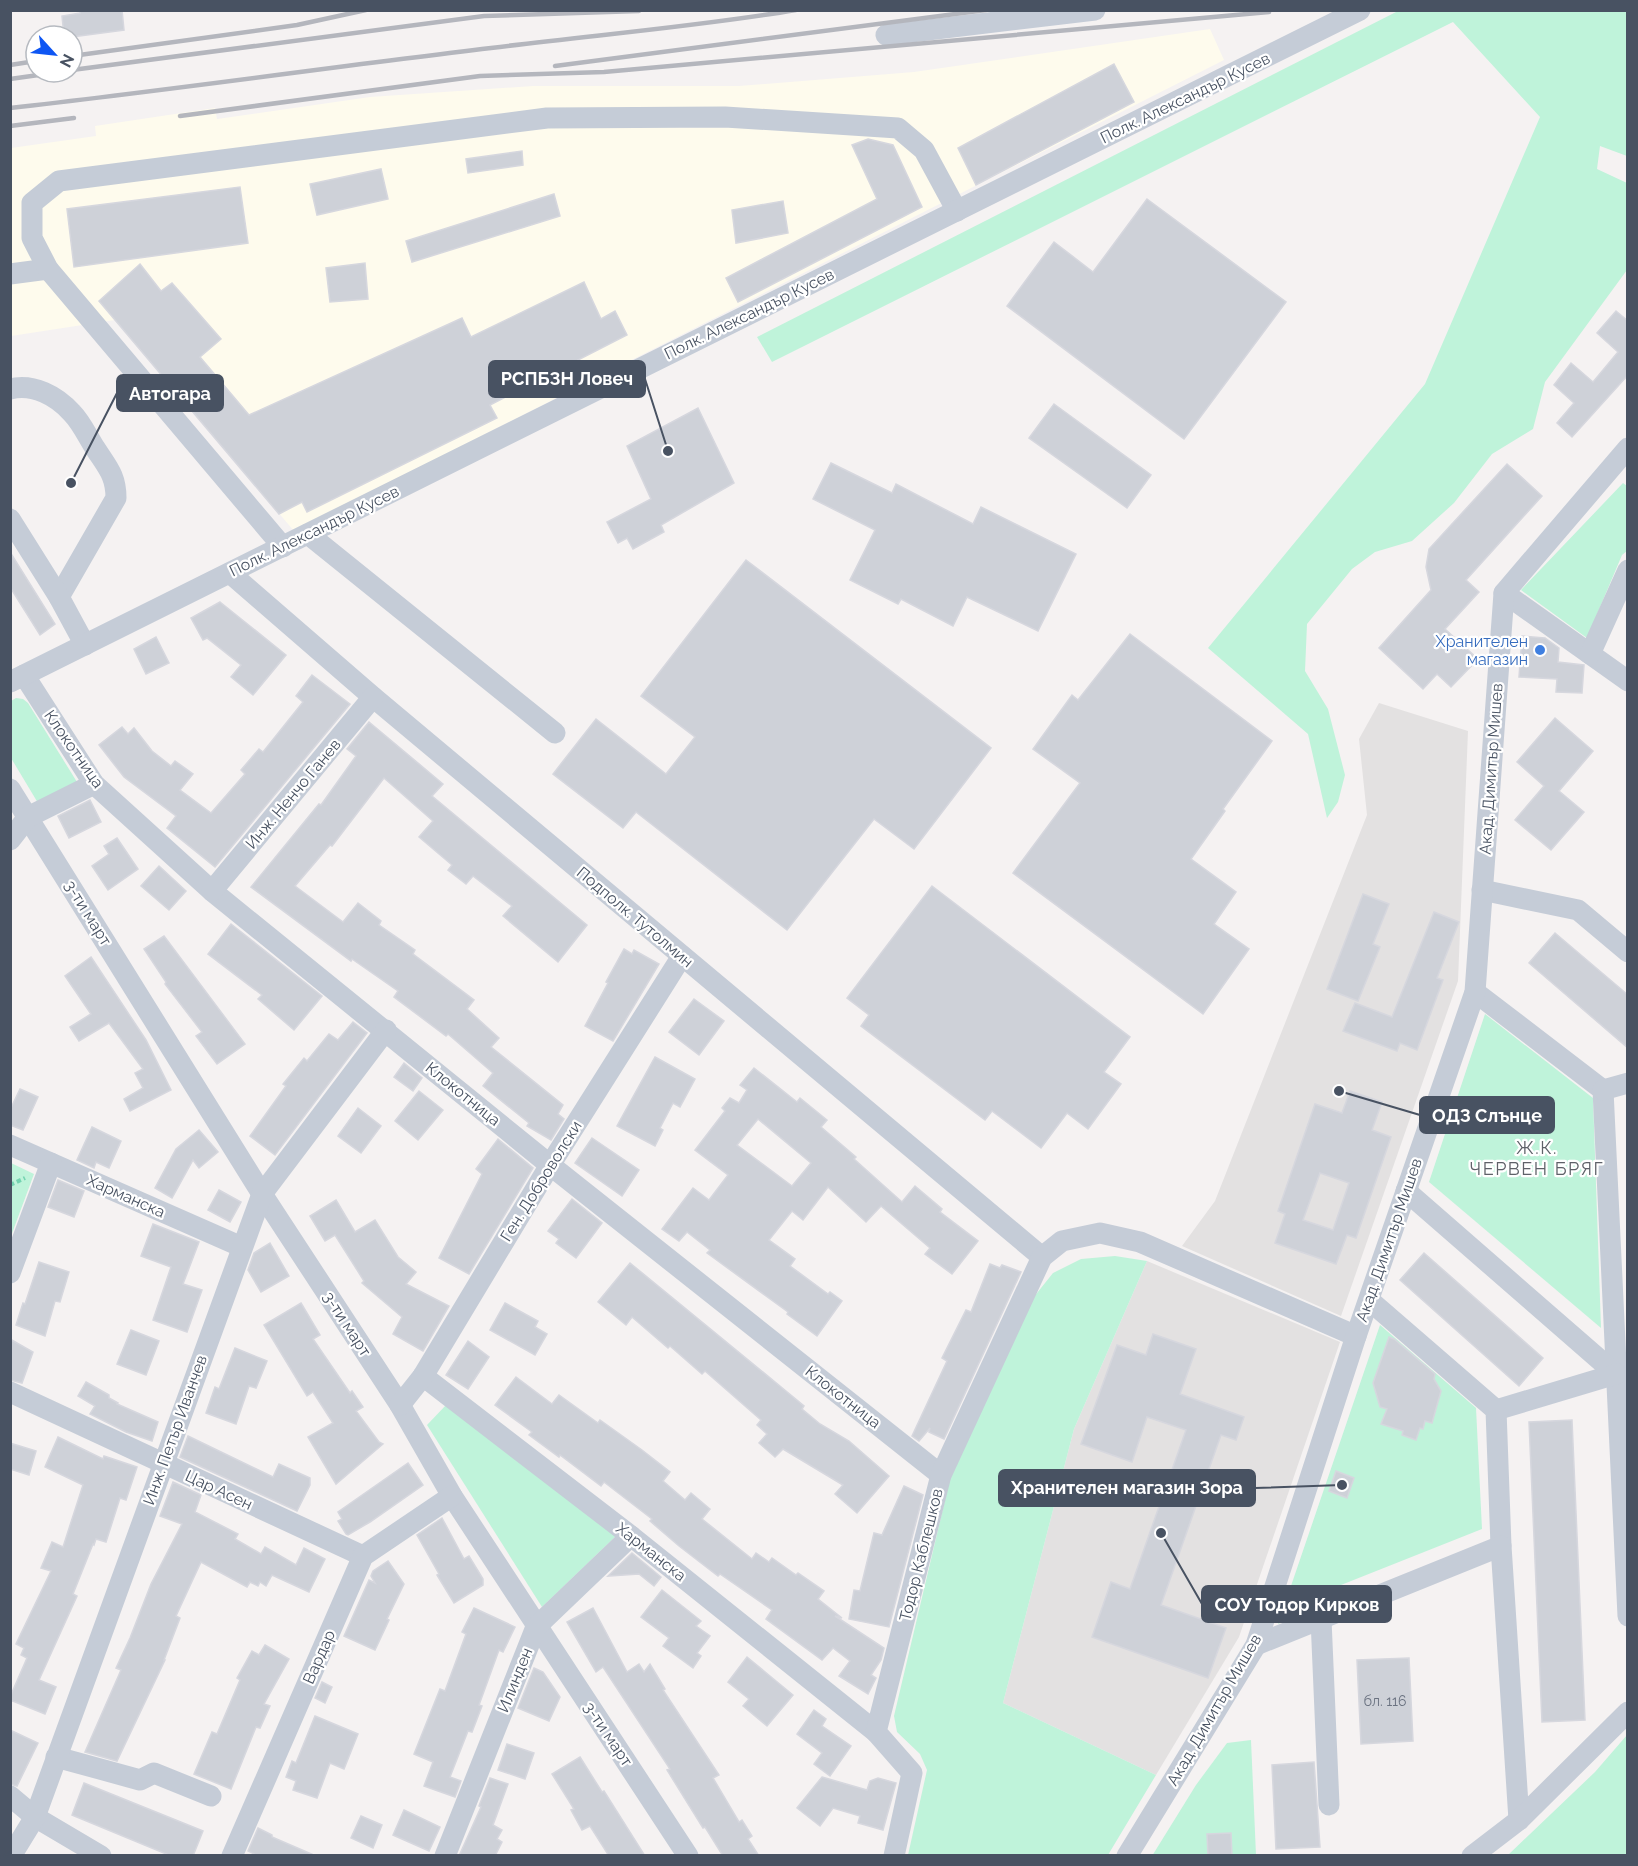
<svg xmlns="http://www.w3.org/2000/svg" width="1638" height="1866" font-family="Raleway,sans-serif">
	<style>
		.commercial { fill: #fefbed }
		.education { fill: #e3e1e1 }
		.green { fill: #bff3da }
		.building { fill: #ced1d8; stroke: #d6d7de; stroke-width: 1.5; fill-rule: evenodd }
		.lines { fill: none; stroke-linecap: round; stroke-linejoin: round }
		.path { stroke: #74d4b1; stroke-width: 4; stroke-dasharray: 4.5 3; stroke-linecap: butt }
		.minor { stroke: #c5ccd7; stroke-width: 21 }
		.rail { stroke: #b4b6bd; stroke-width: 4.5 }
		.shop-dot { fill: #3f7fe0; stroke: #fff; stroke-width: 2 }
		.labels { text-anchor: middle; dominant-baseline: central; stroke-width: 4.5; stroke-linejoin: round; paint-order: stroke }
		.number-label { font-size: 14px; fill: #6a7280 }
		.street-label { font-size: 16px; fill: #485262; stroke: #fff }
		.shop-label { font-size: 16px; fill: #366cbe; stroke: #fff; text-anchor: end }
		.neighbourhood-label { font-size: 18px; letter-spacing: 1.5px; fill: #5e6168; stroke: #fff }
		.leader { fill: none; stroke: #485262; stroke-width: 2 }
		.callout-dot { fill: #485262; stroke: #fff; stroke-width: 2 }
		.callout { fill: #485262; stroke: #485262; stroke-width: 2 }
		.callout-label { font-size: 18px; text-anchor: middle; font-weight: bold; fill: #fff }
	</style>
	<rect width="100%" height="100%" fill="#f5f2f2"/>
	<!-- commercial -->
	<path class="commercial" d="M1210,29L1224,60L294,531L115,320L11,336V148L96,136L95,126L215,108L217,119L370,97L533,86H739L914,72Z"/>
	<!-- education -->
	<g class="education">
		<path d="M1379,703L1468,731L1458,981L1341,1316L1182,1246L1215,1201L1367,815L1359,739Z"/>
		<path d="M1147,1261L1340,1342L1239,1637L1156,1775L1003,1703L1074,1429Z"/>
	</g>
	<!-- green -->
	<g class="green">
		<path d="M1398,11H1627V156L1600,146L1597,169L1627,183V270L1545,382L1533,429L1492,454L1454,503L1412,541L1375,552L1352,569L1307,624L1305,671L1328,709L1345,775L1338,802L1327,818L1308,734L1208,648L1425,384L1540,117L1453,22L772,362L757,337Z"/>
		<path d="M1623,483L1627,486V551L1622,555L1587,638L1521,590Z"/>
		<path d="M16,698L23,699L28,703L77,782L38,803L11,758V701Z"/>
		<path d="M1485,1014L1593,1098L1601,1328L1429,1182Z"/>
		<path d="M11,1163L34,1174L11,1236Z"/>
		<path d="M1115,1256L1147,1261L1074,1429L1003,1703L1156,1775L1108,1855H908L927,1770L920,1754L897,1732L894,1716L950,1479L1033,1298L1053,1273L1081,1259Z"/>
		<path d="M1380,1325L1476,1408L1482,1529L1341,1585L1334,1599L1278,1624Z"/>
		<path d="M447,1404L616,1536L542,1607L427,1425Z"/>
		<path d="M1627,1735V1855H1508L1595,1772Z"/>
		<path d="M1251,1740L1256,1855L1152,1856L1196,1785L1227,1743Z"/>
	</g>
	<!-- building -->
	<g class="building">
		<path d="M80,10H122L124,30L72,37L64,36L62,16L80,13Z"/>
		<path d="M1114,64L1134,102L976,185L958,148Z"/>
		<path d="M868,139L893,145L922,207L738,302L726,278L877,199L852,145Z"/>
		<path d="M522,151L523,165L468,173L466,159Z"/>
		<path d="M381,169L388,199L317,215L310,184Z"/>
		<path d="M240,187L248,243L74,267L67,209Z"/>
		<path d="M554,194L560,216L412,262L406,241Z"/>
		<path d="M1147,199L1286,302L1184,439L1007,306L1054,242L1093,272Z"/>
		<path d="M783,201L788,233L736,243L732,210Z"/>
		<path d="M365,263L368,299L330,302L326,268Z"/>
		<path d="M140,264L161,291L172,283L221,339L200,357L249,415L462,318L471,337L584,282L601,319L615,311L627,335L490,405L497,418L307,512L302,502L279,514L99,301Z"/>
		<path d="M1616,311L1628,321V375L1572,437L1557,423L1574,403L1554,385L1571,363L1593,382L1618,352L1597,333Z"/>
		<path d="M1054,404L1151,475L1127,508L1029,438Z"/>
		<path d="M698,408L734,483L661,525L664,532L633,549L627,538L618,543L607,522L651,499L627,446Z"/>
		<path d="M831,463L892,493L896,484L973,524L981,507L1076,554L1038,631L967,597L953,626L901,599L898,604L850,580L875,530L813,499Z"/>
		<path d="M1507,464L1542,496L1466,580L1479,592L1445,629L1478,659L1451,687L1437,674L1423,689L1379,648L1431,590L1426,567L1429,549Z"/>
		<path d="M10,552L55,624L40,635L10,587Z"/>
		<path d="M746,560L991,748L914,849L874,819L787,930L636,812L623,828L553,774L596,719L666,774L695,737L641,696Z"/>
		<path d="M220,602L286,655L253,695L231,677L241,665L207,638L203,640L191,618Z"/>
		<path d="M1130,634L1272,741L1223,809L1225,811L1191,859L1236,892L1214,924L1249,949L1203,1014L1013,873L1080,783L1033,749L1072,695L1078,700Z"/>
		<path d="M1522,636L1545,638L1559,648L1558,662L1584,665L1582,693L1556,692L1557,679L1519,677Z"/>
		<path d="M156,637L169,663L146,674L134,649Z"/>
		<path d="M312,675L350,704L215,867L167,828L176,816L124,777L99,745L122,727L128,734L134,728L152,751L171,766L175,761L193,774L180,790L211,813L245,774L241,770L259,749L263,752L303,702L296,696Z"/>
		<path d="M1555,718L1593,751L1559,791L1584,812L1551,850L1515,820L1544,786L1517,762Z"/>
		<path d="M369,722L443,784L432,796L587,925L558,962L503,916L512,906L473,876L466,884L448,870L452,865L419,837L433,821L384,778L332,846L330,845L295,886L343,922L358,903L381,921L379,925L415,950L413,954L474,1000L467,1009L499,1038L491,1047L563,1105L558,1114L564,1119L551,1140L527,1126L529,1123L483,1086L493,1073L448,1034L446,1036L394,997L398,991L352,959L351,961L251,887L319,804L321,805L356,756L347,749Z"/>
		<path d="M90,800L101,822L69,838L58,816Z"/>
		<path d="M117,838L138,869L108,890L92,866L109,854L104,846Z"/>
		<path d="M159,866L186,891L169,910L141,886Z"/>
		<path d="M932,886L1130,1037L1104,1072L1121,1084L1088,1129L1067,1113L1041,1148L992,1111L985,1120L861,1026L869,1015L847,998Z"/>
		<path d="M1363,894L1389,904L1373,944L1380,947L1358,1001L1327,989Z"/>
		<path d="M1434,912L1459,922L1437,978L1443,980L1417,1050L1400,1043L1397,1051L1343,1031L1355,1003L1392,1017Z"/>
		<path d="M231,924L322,996L294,1030L258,999L262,995L208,954Z"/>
		<path d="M1555,933L1628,995V1048L1529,963Z"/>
		<path d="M164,936L245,1044L217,1064L196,1036L202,1032L165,984L166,982L144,949Z"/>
		<path d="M624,949L632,954L634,950L659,964L613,1041L585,1026L608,983L606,982Z"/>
		<path d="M91,957L146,1040L171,1090L130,1111L124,1099L143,1088L135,1073L143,1069L109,1023L79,1041L70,1027L91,1014L65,976Z"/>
		<path d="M694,999L724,1021L699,1055L669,1032Z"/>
		<path d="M353,1022L367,1033L275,1155L250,1136L286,1086L283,1084L304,1058L307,1061L329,1034L338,1040Z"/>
		<path d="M655,1057L695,1079L680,1107L673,1103L660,1128L663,1130L655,1146L617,1126Z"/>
		<path d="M404,1063L422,1078L413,1091L394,1077Z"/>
		<path d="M754,1068L797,1102L800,1098L827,1120L821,1127L856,1157L854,1159L902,1202L915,1186L942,1209L940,1212L978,1241L952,1274L925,1254L930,1248L881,1206L866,1222L828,1187L803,1220L792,1211L769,1240L795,1259L790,1266L828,1294L830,1292L842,1301L817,1336L787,1314L788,1312L707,1253L710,1250L687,1232L679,1241L662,1229L693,1188L709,1200L728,1175L695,1150L725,1111L722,1108L730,1098L739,1103L747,1090L740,1085ZM758,1119L811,1163L792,1186L737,1145Z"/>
		<path d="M20,1089L38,1097L23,1130L10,1125V1110Z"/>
		<path d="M419,1091L443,1110L418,1140L395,1121Z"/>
		<path d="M1350,1091L1382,1102L1372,1130L1391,1137L1356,1238L1347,1235L1336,1264L1275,1243L1285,1214L1278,1211L1315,1104L1342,1113ZM1320,1173L1349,1183L1333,1230L1303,1220Z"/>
		<path d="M358,1108L381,1126L361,1153L338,1136Z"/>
		<path d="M92,1127L121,1141L109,1168L96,1162L94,1168L77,1160Z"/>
		<path d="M199,1130L218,1152L199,1168L193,1160L172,1198L155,1188L176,1149Z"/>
		<path d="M592,1138L639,1170L622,1196L575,1163Z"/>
		<path d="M498,1139L533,1168L469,1274L439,1258L482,1174L476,1169Z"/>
		<path d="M58,1180L84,1191L74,1217L48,1207Z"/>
		<path d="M219,1190L241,1202L230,1222L208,1210Z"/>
		<path d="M572,1199L602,1223L576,1258L556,1243L559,1239L548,1231Z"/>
		<path d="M336,1200L355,1232L375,1220L398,1257L416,1272L406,1284L449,1306L423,1351L393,1334L402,1317L362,1283L364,1281L335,1235L325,1241L310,1216Z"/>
		<path d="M153,1224L199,1242L183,1284L202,1290L187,1332L153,1320L171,1267L141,1256Z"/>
		<path d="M270,1243L289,1276L261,1292L248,1270L254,1253Z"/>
		<path d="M1424,1253L1543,1358L1519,1386L1400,1280Z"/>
		<path d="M39,1262L69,1272L60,1302L55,1301L45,1336L16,1325L23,1303L25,1304Z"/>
		<path d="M630,1263L786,1391L804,1406L802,1409L820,1424L849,1441L889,1476L857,1513L835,1494L843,1485L783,1449L775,1457L759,1443L767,1434L757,1425L761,1420L705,1371L702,1374L670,1346L668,1348L632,1317L626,1325L598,1302Z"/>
		<path d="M990,1264L1000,1268L1002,1265L1021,1272L944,1439L929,1432L930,1428L919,1441L912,1436L947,1361L942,1358L966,1310L971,1312Z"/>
		<path d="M301,1303L320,1335L313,1339L350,1393L352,1391L363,1407L356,1411L379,1442L383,1444L336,1484L308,1437L333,1423L313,1392L307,1396L264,1325Z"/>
		<path d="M505,1303L538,1321L535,1327L547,1334L535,1355L490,1330Z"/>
		<path d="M131,1330L159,1341L146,1375L117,1364Z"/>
		<path d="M1153,1334L1196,1349L1180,1394L1244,1417L1236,1440L1221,1435L1161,1605L1226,1628L1208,1678L1092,1637L1111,1582L1130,1589L1186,1430L1147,1417L1132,1462L1081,1444L1117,1345L1146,1355Z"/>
		<path d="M1389,1337L1394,1339L1435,1374L1434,1379L1441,1391L1432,1423L1425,1421L1423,1429L1420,1428L1416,1440L1402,1435L1403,1431L1381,1424L1387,1409L1380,1407L1373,1383Z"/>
		<path d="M10,1339L33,1352L22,1383L10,1380Z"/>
		<path d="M468,1341L489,1357L468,1389L446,1375Z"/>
		<path d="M235,1348L267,1361L256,1388L249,1386L236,1424L206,1413L215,1387L219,1389Z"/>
		<path d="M516,1377L552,1404L559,1395L598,1423L600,1420L642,1450L670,1472L663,1481L685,1500L691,1493L710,1509L702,1519L752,1559L756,1553L769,1562L772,1558L796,1575L798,1573L824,1591L818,1599L842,1618L835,1616L884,1648L881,1660L871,1675L876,1678L868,1694L839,1676L850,1661L833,1648L822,1660L766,1619L772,1610L720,1574L718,1576L679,1546L650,1521L652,1519L604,1482L601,1486L560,1455L559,1457L529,1435L532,1432L495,1405Z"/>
		<path d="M86,1382L109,1395V1398L118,1403L117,1404L158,1422L152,1441L126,1432L90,1414L95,1406L78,1396Z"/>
		<path d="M1572,1420L1585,1720L1542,1722L1529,1422Z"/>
		<path d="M188,1436L273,1477L279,1464L310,1478V1485L297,1511L180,1457Z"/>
		<path d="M58,1437L103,1459L104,1456L137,1467L126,1500L120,1498L106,1542L96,1539L94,1545L93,1544L73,1594L77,1596L39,1680L56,1687L45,1714L10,1700V1697L27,1658L21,1655L24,1648L16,1644L51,1571L41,1568L52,1542L63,1547L83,1485L45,1467Z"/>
		<path d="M10,1443L36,1451L29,1475L10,1469Z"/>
		<path d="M408,1463L423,1485L370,1522L348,1535L346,1534L338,1521L342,1519L338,1512Z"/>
		<path d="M1336,1471L1354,1478L1347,1498L1329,1491Z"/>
		<path d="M173,1482L201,1495L195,1512L238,1534L235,1539L261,1554L265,1547L296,1565L304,1548L325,1559L309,1592L272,1575L266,1586L260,1582L258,1586L250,1582L247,1587L201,1562L176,1616L180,1618L164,1660H165L117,1761L85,1752L121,1670L116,1668L130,1638L151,1584L182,1524L160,1516Z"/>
		<path d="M904,1486L923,1495L889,1627L849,1619L854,1590L860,1591L874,1533L882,1535Z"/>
		<path d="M442,1518L464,1559L469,1556L483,1579V1585L454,1603L437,1575L439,1574L417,1535Z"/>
		<path d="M632,1553L661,1577L654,1586L639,1574L608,1576Z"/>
		<path d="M388,1561L404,1584L387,1619L389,1620L375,1650L344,1636L369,1580L375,1583L371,1576L373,1571Z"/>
		<path d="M662,1590L701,1621L696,1626L710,1636L697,1653L701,1656L693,1668L663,1646L669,1638L641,1617Z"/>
		<path d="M474,1608L515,1627L503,1652L499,1650L479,1705L482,1706L472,1732L468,1731L450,1777L461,1781L455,1797L424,1786L433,1762L414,1754L440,1689L445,1691L466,1634L462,1632Z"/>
		<path d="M593,1608L627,1672L639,1664L644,1672L650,1664L665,1689L663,1690L719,1775L713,1778L739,1822L742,1820L752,1836L748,1839L759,1856H723L705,1827L703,1828L667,1770L670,1769L603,1667L596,1672L567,1622Z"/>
		<path d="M265,1645L289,1659L264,1704L270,1706L260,1728L256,1727L231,1789L194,1774L212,1732L217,1734L240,1680L237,1678L252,1651L259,1655Z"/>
		<path d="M747,1657L793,1695L767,1726L743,1706L749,1699L728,1682Z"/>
		<path d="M1409,1658L1413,1741L1361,1744L1357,1660Z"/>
		<path d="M534,1668L543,1672L560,1697L549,1721L518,1708Z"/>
		<path d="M322,1682L332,1687L325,1703L315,1698Z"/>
		<path d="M814,1710L826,1719L822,1726L851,1746L830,1776L814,1764L822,1753L797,1734Z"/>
		<path d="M315,1716L358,1734L344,1769L330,1763L317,1798L293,1790L296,1781L286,1777L292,1761L296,1763Z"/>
		<path d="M10,1730L38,1743L17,1786L10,1784Z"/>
		<path d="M507,1744L534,1753L525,1779L498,1770Z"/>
		<path d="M580,1757L602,1792L604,1791L645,1856H609L590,1826L582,1830L571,1810L574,1809L552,1774Z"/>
		<path d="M1314,1762L1320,1847L1276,1849L1272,1765Z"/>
		<path d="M822,1777L867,1790L870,1781L878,1778L896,1783L883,1830L858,1823L860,1816L833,1808L820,1826L797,1808Z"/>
		<path d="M490,1778L508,1784L493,1825L502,1830L497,1839L502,1842L495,1856H459L481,1807L479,1806Z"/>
		<path d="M84,1783L203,1831L193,1856H171L72,1815Z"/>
		<path d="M404,1810L440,1827L429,1851L393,1835Z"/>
		<path d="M361,1816L382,1825L373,1848L351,1838Z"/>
		<path d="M258,1828L272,1835V1837L316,1856H258L248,1851Z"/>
		<path d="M1231,1833L1232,1856H1208L1207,1834Z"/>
	</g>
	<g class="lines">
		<!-- path -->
		<path class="path" d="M10,1185L25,1178"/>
		<!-- minor -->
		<g class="minor">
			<path d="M886,35L1095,10"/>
			<path d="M10,274L48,269"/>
			<path d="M10,389C33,383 57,396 72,413C81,422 88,437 95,448C107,467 116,475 116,498L59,597"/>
			<path d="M10,519L59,597L85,645"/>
			<path d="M308,534L555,733"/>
			<path d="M283,547L48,269L32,238V203L59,181L547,118L725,117L898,128L924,150L957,211"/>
			<path d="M230,573L373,697L1042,1257"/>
			<path d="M1504,593L1628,681"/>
			<path d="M1590,654L1628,570"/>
			<path d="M24,675L94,784L212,891L550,1165L941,1475"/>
			<path d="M10,682L1360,10"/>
			<path d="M10,789L262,1194L400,1405L452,1496L688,1856"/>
			<path d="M10,840L28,817L94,784"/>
			<path d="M1482,890L1578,910L1628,952"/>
			<path d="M212,891L373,697"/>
			<path d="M1475,992L1603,1090L1628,1616"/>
			<path d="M1603,1090L1628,1083"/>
			<path d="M10,1145L242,1247"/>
			<path d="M1406,1191L1616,1374"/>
			<path d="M10,1273L51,1163"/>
			<path d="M1369,1300L1496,1410L1501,1546"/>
			<path d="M423,1376L631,1536L876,1732"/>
			<path d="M10,1392L363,1556"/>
			<path d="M400,1405L423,1376L550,1165L682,956"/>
			<path d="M1496,1410L1616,1374"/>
			<path d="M1321,1619L1329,1805"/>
			<path d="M1256,1645L1501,1546L1519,1820"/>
			<path d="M56,1757L140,1780L154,1773L211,1796"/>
			<path d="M10,1796L35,1817L101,1856"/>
			<path d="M11,1856L35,1817L262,1194L386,1030"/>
			<path d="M232,1856L363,1556L452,1496"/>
			<path d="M445,1856L536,1627L631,1536"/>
			<path d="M894,1856L912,1773L876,1732L941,1475L1042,1257L1062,1241L1100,1233L1140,1242L1356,1336"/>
			<path d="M1127,1856L1256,1645L1356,1336L1475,992L1504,593L1628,448"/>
			<path d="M1472,1856L1519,1820L1628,1712"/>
		</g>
		<!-- rail -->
		<g class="rail">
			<path d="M72,56L297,25L366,10"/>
			<path d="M10,65L36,61"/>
			<path d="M555,66L986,10"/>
			<path d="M72,70L484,16L639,11"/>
			<path d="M10,79L60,72"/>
			<path d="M10,108C171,90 331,67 491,48C593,35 695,27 796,10"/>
			<path d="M180,116L480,76L604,72L1269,12"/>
			<path d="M10,126L74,118"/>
		</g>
	</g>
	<!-- markers -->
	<circle class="shop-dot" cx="1540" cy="650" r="6"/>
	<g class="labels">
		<!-- number labels -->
		<g class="number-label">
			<text x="1385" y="1701">бл. 116</text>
		</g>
		<!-- street labels -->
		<g class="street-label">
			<text transform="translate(1185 98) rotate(-26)">Полк. Александър Кусев</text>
			<text transform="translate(749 314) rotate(-26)">Полк. Александър Кусев</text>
			<text transform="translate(314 531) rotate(-26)">Полк. Александър Кусев</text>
			<text transform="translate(74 749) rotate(55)">Клокотница</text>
			<text transform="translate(1491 769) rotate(-86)">Акад. Димитър Мишев</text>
			<text transform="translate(293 794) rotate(-50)">Инж. Ненчо Ганев</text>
			<text transform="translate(88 913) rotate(58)">3-ти март</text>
			<text transform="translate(635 917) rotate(40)">Подполк. Тутолмин</text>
			<text transform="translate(463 1094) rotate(39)">Клокотница</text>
			<text transform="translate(541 1181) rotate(-58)">Ген. Доброволски</text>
			<text transform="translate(126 1196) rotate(24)">Харманска</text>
			<text transform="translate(1389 1240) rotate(-71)">Акад. Димитър Мишев</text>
			<text transform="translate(347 1324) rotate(57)">3-ти март</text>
			<text transform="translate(843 1397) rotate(38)">Клокотница</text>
			<text transform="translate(175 1430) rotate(-70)">Инж. Петър Иванчев</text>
			<text transform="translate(219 1490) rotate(25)">Цар Асен</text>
			<text transform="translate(651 1552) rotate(38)">Харманска</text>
			<text transform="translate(921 1555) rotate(-76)">Тодор Каблешков</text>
			<text transform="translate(319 1657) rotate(-66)">Вардар</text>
			<text transform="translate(515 1680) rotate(-68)">Илинден</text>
			<text transform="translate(1214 1710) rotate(-60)">Акад. Димитър Мишев</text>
			<text transform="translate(608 1734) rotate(56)">3-ти март</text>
		</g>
		<!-- shop labels -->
		<g class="shop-label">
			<text x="1528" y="641">Хранителен<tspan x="1528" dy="18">магазин</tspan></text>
		</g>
		<!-- neighbourhood labels -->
		<g class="neighbourhood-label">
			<text x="1537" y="1147">Ж.К.<tspan x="1537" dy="21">ЧЕРВЕН БРЯГ</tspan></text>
		</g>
	</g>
	<!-- callouts -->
	<path class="leader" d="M668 451L645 379M71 483L117 393M1339 1091L1420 1115M1342 1485L1255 1488M1161 1533L1202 1604"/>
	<g class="callout-dot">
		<circle cx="668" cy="451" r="6"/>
		<circle cx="71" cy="483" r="6"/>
		<circle cx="1339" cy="1091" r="6"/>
		<circle cx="1342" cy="1485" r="6"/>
		<circle cx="1161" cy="1533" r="6"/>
	</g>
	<g class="callout">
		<rect x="489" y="361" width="156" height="36" rx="6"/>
		<rect x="117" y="375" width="106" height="36" rx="6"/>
		<rect x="1420" y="1097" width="134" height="36" rx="6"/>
		<rect x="999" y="1470" width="256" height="36" rx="6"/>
		<rect x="1202" y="1586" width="189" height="36" rx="6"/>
	</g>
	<g class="callout-label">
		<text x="567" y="385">РСПБЗН Ловеч</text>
		<text x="170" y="400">Автогара</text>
		<text x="1487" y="1122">ОДЗ Слънце</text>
		<text x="1127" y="1494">Хранителен магазин Зора</text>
		<text x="1297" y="1611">СОУ Тодор Кирков</text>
	</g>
	<!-- border -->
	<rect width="1638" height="1866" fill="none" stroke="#485262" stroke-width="24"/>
	<!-- north arrow -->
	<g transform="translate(54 54) rotate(117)"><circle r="28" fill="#ffffff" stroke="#b6bac0" stroke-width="1.5"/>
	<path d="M0-4.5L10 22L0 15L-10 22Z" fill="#0e56f3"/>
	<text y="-9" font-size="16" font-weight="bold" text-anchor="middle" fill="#485262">N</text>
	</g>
</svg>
